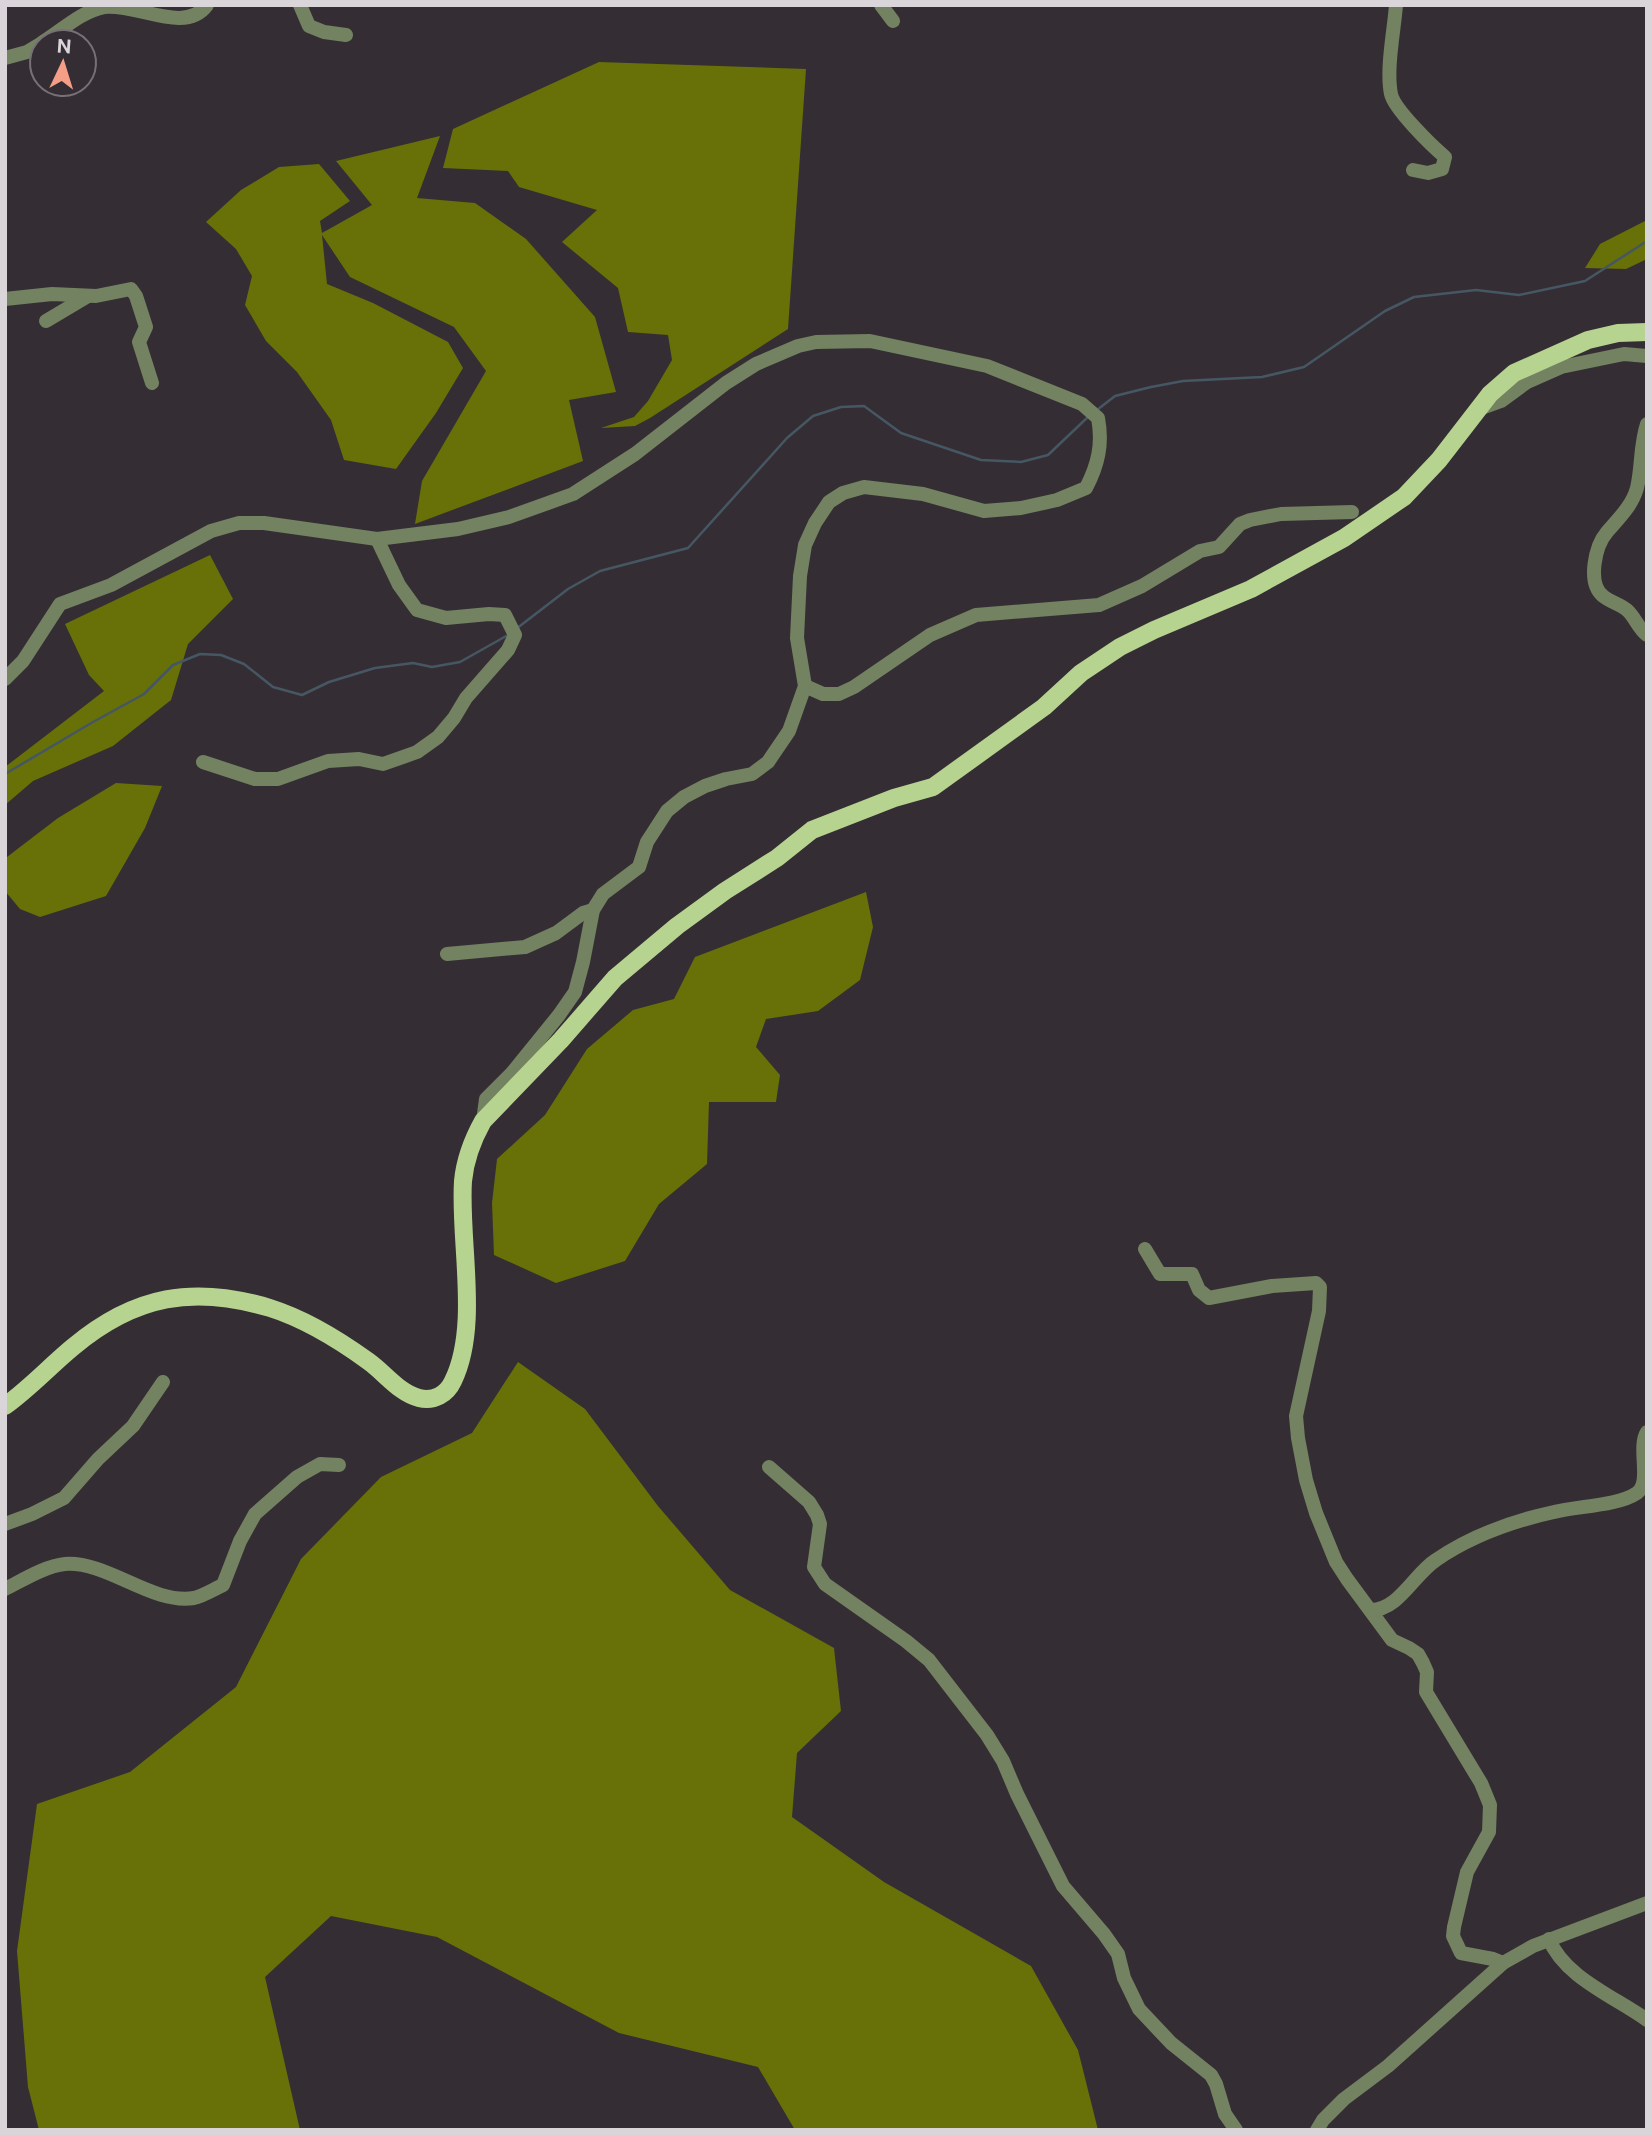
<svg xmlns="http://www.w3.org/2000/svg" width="1652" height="2135" font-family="'Public Sans',sans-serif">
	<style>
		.forest { fill: #687008 }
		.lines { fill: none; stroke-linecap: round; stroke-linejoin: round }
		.stream { stroke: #465764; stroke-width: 2.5 }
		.minor { stroke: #738261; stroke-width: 14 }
		.major { stroke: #b6d48f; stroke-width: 18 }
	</style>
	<rect width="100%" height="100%" fill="#352d34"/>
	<!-- forest -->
	<g class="forest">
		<path d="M599,62L806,69L788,329L650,418L635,426L601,428L634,417L648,401L672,360L668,335L628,332L618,288L562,242L597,210L519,187L508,171L443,168L453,129Z"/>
		<path d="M440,136L417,198L475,203L526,239L595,317L616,392L569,400L583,461L415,524L422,481L486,371L454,327L350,277L322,235L327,284L373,303L448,342L463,368L436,413L396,469L344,460L331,420L297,372L266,341L245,305L252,276L236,249L206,222L241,190L279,167L319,164L350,201L320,221L322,233L372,205L336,161Z"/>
		<path d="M1647,220V259L1626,269L1585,268L1600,244Z"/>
		<path d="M210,555L233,599L188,644L171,700L113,746L33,781L5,805V767L104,691L89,675L65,624Z"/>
		<path d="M116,783L162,786L145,828L106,896L40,917L20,909L5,891L7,857L58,818Z"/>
		<path d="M866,892L873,927L860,980L818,1011L766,1019L756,1047L780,1075L776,1102H709L707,1164L659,1204L625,1261L556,1283L494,1255L492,1203L497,1159L545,1115L587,1049L633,1010L674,999L695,957Z"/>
		<path d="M518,1362L585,1409L658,1506L730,1590L834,1648L841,1711L797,1753L792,1817L884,1882L1031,1966L1078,2050L1098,2130H795L758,2067L619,2033L437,1937L331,1916L265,1977L300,2130H39L28,2087L17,1951L37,1804L130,1772L236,1687L301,1559L381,1477L472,1433Z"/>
	</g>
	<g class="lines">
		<!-- stream -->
		<g class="stream">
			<path d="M1097,410L1115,396L1151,387L1183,381L1262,377L1304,367L1385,311L1414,297L1476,290L1519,295L1585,281L1647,241"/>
			<path d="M516,629L568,589L600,571L688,548L787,438L813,416L841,407L864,406L901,433L981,460L1021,462L1048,455L1089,416"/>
			<path d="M5,774L93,722L144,694L173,665L200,654L221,655L244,664L273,687L302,695L329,682L375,668L413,663L432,667L460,662L508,635"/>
		</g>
		<!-- minor -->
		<g class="minor">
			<path d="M300,5L309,26L324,32L346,35"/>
			<path d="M881,5L893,21"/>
			<path d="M1396,5C1394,31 1386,69 1391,94C1394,109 1432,146 1445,157L1442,169L1428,173L1413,170"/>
			<path d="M43,42C62,30 82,11 104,7C137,3 185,35 207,5"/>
			<path d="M5,58L27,52L42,43"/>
			<path d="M5,299L52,294L96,296L131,289L136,296L146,327L139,342L152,383"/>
			<path d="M46,321L88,296"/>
			<path d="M1479,409L1501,401L1527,382L1561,367L1624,354L1647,356"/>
			<path d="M1647,424C1640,445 1642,467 1637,488C1632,506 1619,518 1607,532C1595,546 1587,583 1603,596C1610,602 1620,604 1627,610C1635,617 1638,628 1647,635"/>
			<path d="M5,679L23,661L60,604L111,585L211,531L239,523H264L377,539L458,529L509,517L573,494L635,454L726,383L756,364L798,346L816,342L870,341L987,366L1082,404L1098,418C1103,444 1098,465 1086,488L1057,500L1021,508L984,511L923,494L864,487L843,493L829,502L815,523L805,545L800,576L797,638L805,686L789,731L768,762L752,774L726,779L705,786L684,797L667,811L647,842L639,867L603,894L593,910L583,962L575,992L559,1015L512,1073L486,1099L483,1121"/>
			<path d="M805,686L823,694H839L854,687L930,635L976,615L1099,605L1142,586L1200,551L1219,547L1240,524L1250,520L1281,514L1352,512"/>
			<path d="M203,762L255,779H278L328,761L359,759L383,764L417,752L438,737L454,718L466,698L508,650L515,635L505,615L489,614L446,618L417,610L399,585L377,539"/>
			<path d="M447,954L525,947L556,933L583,913L593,910"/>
			<path d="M1145,1249L1160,1274H1192L1199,1290L1209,1298L1272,1286L1316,1283L1320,1287L1319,1311L1296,1416L1298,1438L1306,1480L1316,1513L1336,1562L1347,1579L1392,1640L1409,1648L1418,1654L1423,1663L1427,1672L1426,1692L1481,1783L1490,1805L1489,1832L1467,1872L1454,1927L1453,1936L1461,1953L1493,1959L1503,1963"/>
			<path d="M769,1467L809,1502L817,1515L820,1524L814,1567L825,1584L906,1641L929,1660L987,1735L1003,1761L1017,1794L1063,1886L1104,1934L1118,1954L1124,1978L1139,2009L1171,2043L1211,2075L1216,2084L1225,2114L1236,2130"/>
			<path d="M5,1524L32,1514L64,1498L98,1459L133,1426L163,1382"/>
			<path d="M5,1589C23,1580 45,1566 65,1564C108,1561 152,1605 194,1598C203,1596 214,1589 223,1585L240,1541L255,1514L297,1477L320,1464L339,1465"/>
			<path d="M1371,1610C1399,1610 1414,1574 1436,1560C1471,1536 1513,1521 1554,1512C1577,1506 1618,1506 1637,1493C1652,1482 1637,1448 1647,1432"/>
			<path d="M1549,1939C1564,1977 1615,1997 1647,2020"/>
			<path d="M1317,2130L1323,2120L1344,2099L1388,2066L1503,1963L1533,1946L1647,1903"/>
		</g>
		<!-- major -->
		<path class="major" d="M5,1406C30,1388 50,1366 73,1347C135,1295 194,1285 270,1308C305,1319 339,1340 368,1361C385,1373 399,1393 419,1398C434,1402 447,1394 453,1381C480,1326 459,1241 463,1181C465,1160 473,1139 483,1121L561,1040L615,978L677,926L725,891L777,858L812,830L894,798L933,787L1044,707L1081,673L1120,647L1154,630L1251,589L1344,538L1404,497L1439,460L1490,394L1514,373L1588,340L1618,333L1647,332"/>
	</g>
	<!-- border -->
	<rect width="1652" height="2135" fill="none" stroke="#dad5d9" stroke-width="14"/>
	<!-- north arrow -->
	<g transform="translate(63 63) rotate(4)"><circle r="33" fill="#352d34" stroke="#777076" stroke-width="2"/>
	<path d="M0-5L12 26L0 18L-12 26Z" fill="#f49e87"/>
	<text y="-10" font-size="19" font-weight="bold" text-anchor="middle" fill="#dad5d9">N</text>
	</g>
</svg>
